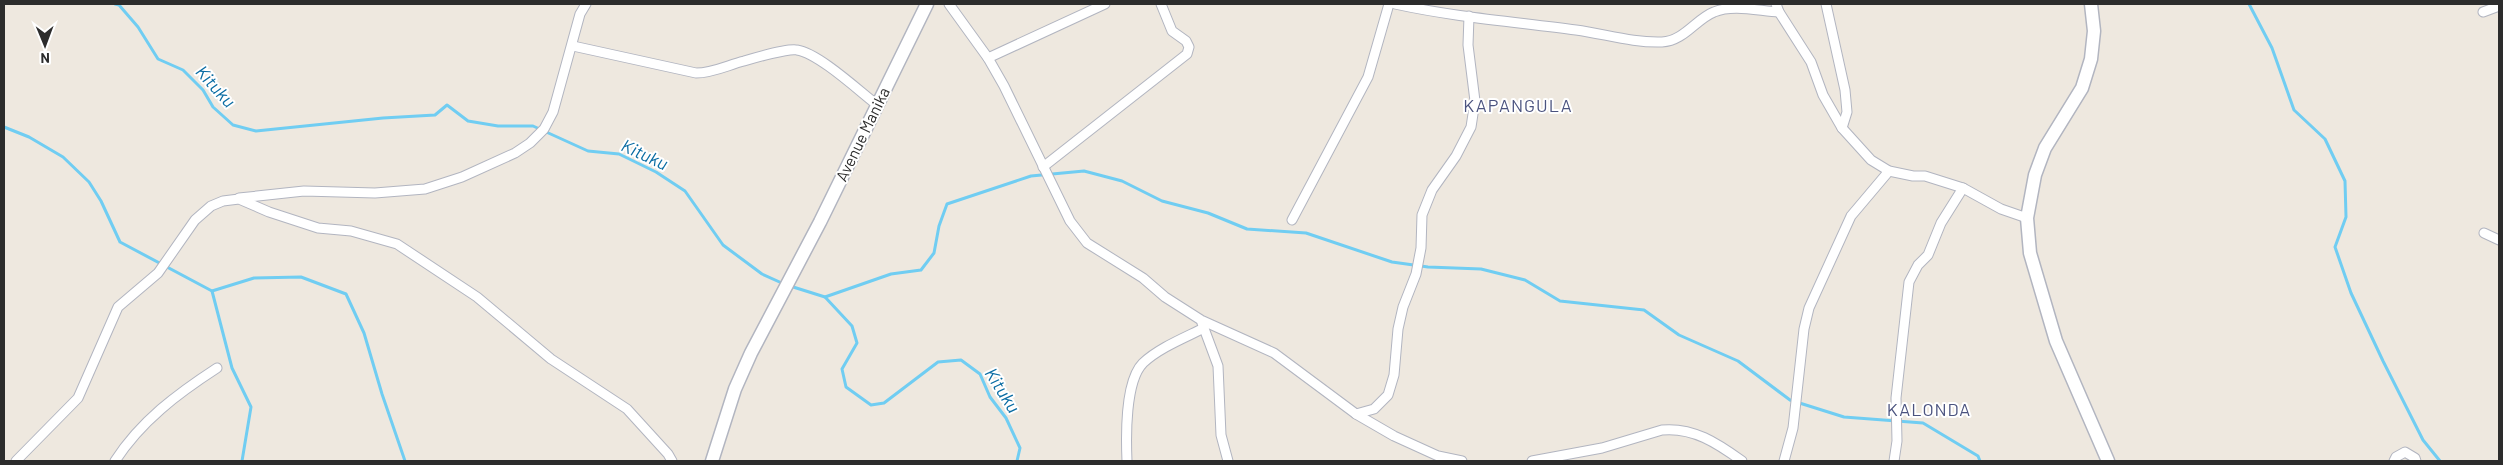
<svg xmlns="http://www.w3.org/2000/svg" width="2503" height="465" font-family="Barlow,sans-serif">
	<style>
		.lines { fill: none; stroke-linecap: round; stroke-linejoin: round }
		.stream { stroke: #70cdf2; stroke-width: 3 }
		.street-casing { stroke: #b2b5c0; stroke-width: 11 }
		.secondary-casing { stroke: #b2b5c0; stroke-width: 15 }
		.street { stroke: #fff; stroke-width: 9 }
		.secondary { stroke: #fff; stroke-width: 12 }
		.labels { text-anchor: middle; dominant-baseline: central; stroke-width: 4; stroke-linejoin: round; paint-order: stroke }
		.street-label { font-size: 16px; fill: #2c2c2c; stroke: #fff }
		.water-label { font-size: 18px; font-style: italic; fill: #0a6ca3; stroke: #fff }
		.neighbourhood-label { font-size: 18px; letter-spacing: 1px; fill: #4b537f; stroke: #fff }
	</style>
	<rect width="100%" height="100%" fill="#eee8df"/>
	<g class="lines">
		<!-- stream -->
		<g class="stream">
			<path d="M115,4L119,5L138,27L158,59L183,70L203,90L213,107L233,125L256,131L383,118L435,115L447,105L468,121L498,126H533L588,151L619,154L656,172L685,191L723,245L762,274L784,284"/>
			<path d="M2249,4L2272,48L2294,110L2325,139L2345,181L2346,217L2335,247L2351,293L2383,361L2423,440L2440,461"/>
			<path d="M4,127L29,137L63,157L89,182L101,201L120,242L212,291L254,278L301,277L346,294L364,333L382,394L405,461"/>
			<path d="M790,286L825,297L852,326L857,343L842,369L846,387L871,405L884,403L938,362L961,360L980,374L990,397L1006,418L1020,448L1017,461"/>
			<path d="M212,291L232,368L251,407L242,461"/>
			<path d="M825,297L891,274L921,270L934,253L939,226L947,204L1031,176L1084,171L1122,181L1162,201L1208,213L1247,229L1306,233L1392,262L1428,267L1481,269L1525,280L1560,301L1644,310L1679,335L1738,361L1790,400L1844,417L1923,423L1978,456L1980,461"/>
		</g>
		<!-- street casing -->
		<g class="street-casing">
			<g id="street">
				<path d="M949,4L988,58L1004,86L1070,221L1087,243L1143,278L1165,297L1201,320L1274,353L1356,414L1394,436L1438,456L1462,461"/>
				<path d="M1395,4C1454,17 1516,22 1576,30C1605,34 1633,43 1662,42C1684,41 1696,19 1714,12C1733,4 1759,11 1779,12"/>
				<path d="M1776,4L1779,12L1811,62L1823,95L1842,128L1871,160L1889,171L1913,176H1925L1963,188L2001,209L2027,218"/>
				<path d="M1826,4L1845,90L1847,112L1842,128"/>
				<path d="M2483,12L2499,6"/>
				<path d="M573,46L696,73C713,73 728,65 744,61C754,58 789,48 797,50C818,53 858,90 876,104"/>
				<path d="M988,58L1105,4"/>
				<path d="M1043,167L1187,54L1189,47L1186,41L1172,31L1161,4"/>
				<path d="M239,198L304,191L375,193L425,189L462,177L515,153L530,143L544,129L553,112L580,14L586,4"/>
				<path d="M1292,220L1368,77L1389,4"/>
				<path d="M2484,233L2499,240"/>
				<path d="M1202,323L1218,366L1221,435L1228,461"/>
				<path d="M1356,414L1374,409L1388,395L1394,375L1398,329L1403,307L1416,274L1421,248L1422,215L1432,190L1456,156L1471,127L1475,101L1468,45L1469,16"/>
				<path d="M16,461L78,398L118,307L158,273L195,220L211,206L223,201L239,199L269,212L318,228L351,231L397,244L477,297L551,359L627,409L668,454L672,461"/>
				<path d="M115,461C141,421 177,394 217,368"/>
				<path d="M1127,461C1126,438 1125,381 1143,363C1159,348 1184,338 1204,328"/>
				<path d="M1532,461L1602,448L1662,430C1693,427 1717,443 1742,461"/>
				<path d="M1784,461L1793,428L1804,329L1809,308L1851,216L1889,171"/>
				<path d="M1894,461L1897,441L1896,398L1909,282L1918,265L1928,255L1941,223L1963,188"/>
				<path d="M2394,461L2396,457L2405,452L2415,458L2416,461"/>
			</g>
		</g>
		<!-- secondary casing -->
		<g class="secondary-casing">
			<g id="secondary">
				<path d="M2091,4L2094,31L2091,59L2082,88L2045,148L2035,175L2027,218L2030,253L2056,341L2108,461"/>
				<path d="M712,461L735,389L751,353L820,222L927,4"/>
			</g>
		</g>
		<!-- street -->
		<use href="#street" class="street"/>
		<!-- secondary -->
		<use href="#secondary" class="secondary"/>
	</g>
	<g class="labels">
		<!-- street labels -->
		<g class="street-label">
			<text transform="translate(862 134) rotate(-64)">Avenue Manika</text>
		</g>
		<!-- water labels -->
		<g class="water-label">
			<text transform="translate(216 86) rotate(48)">Kituku</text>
			<text transform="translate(645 154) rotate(25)">Kituku</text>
			<text transform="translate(1003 390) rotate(58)">Kituku</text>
		</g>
		<!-- neighbourhood labels -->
		<g class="neighbourhood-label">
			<text x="1518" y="105">KAPANGULA</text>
			<text x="1929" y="409">KALONDA</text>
		</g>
	</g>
	<!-- border -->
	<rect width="2503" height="465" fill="none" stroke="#2c2c2c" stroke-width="10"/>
	<!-- north arrow -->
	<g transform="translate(45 45) rotate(179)" stroke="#ffffff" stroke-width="4" paint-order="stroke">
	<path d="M0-4L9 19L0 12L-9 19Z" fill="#2c2c2c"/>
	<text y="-8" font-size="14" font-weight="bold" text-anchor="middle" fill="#2c2c2c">N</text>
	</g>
</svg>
